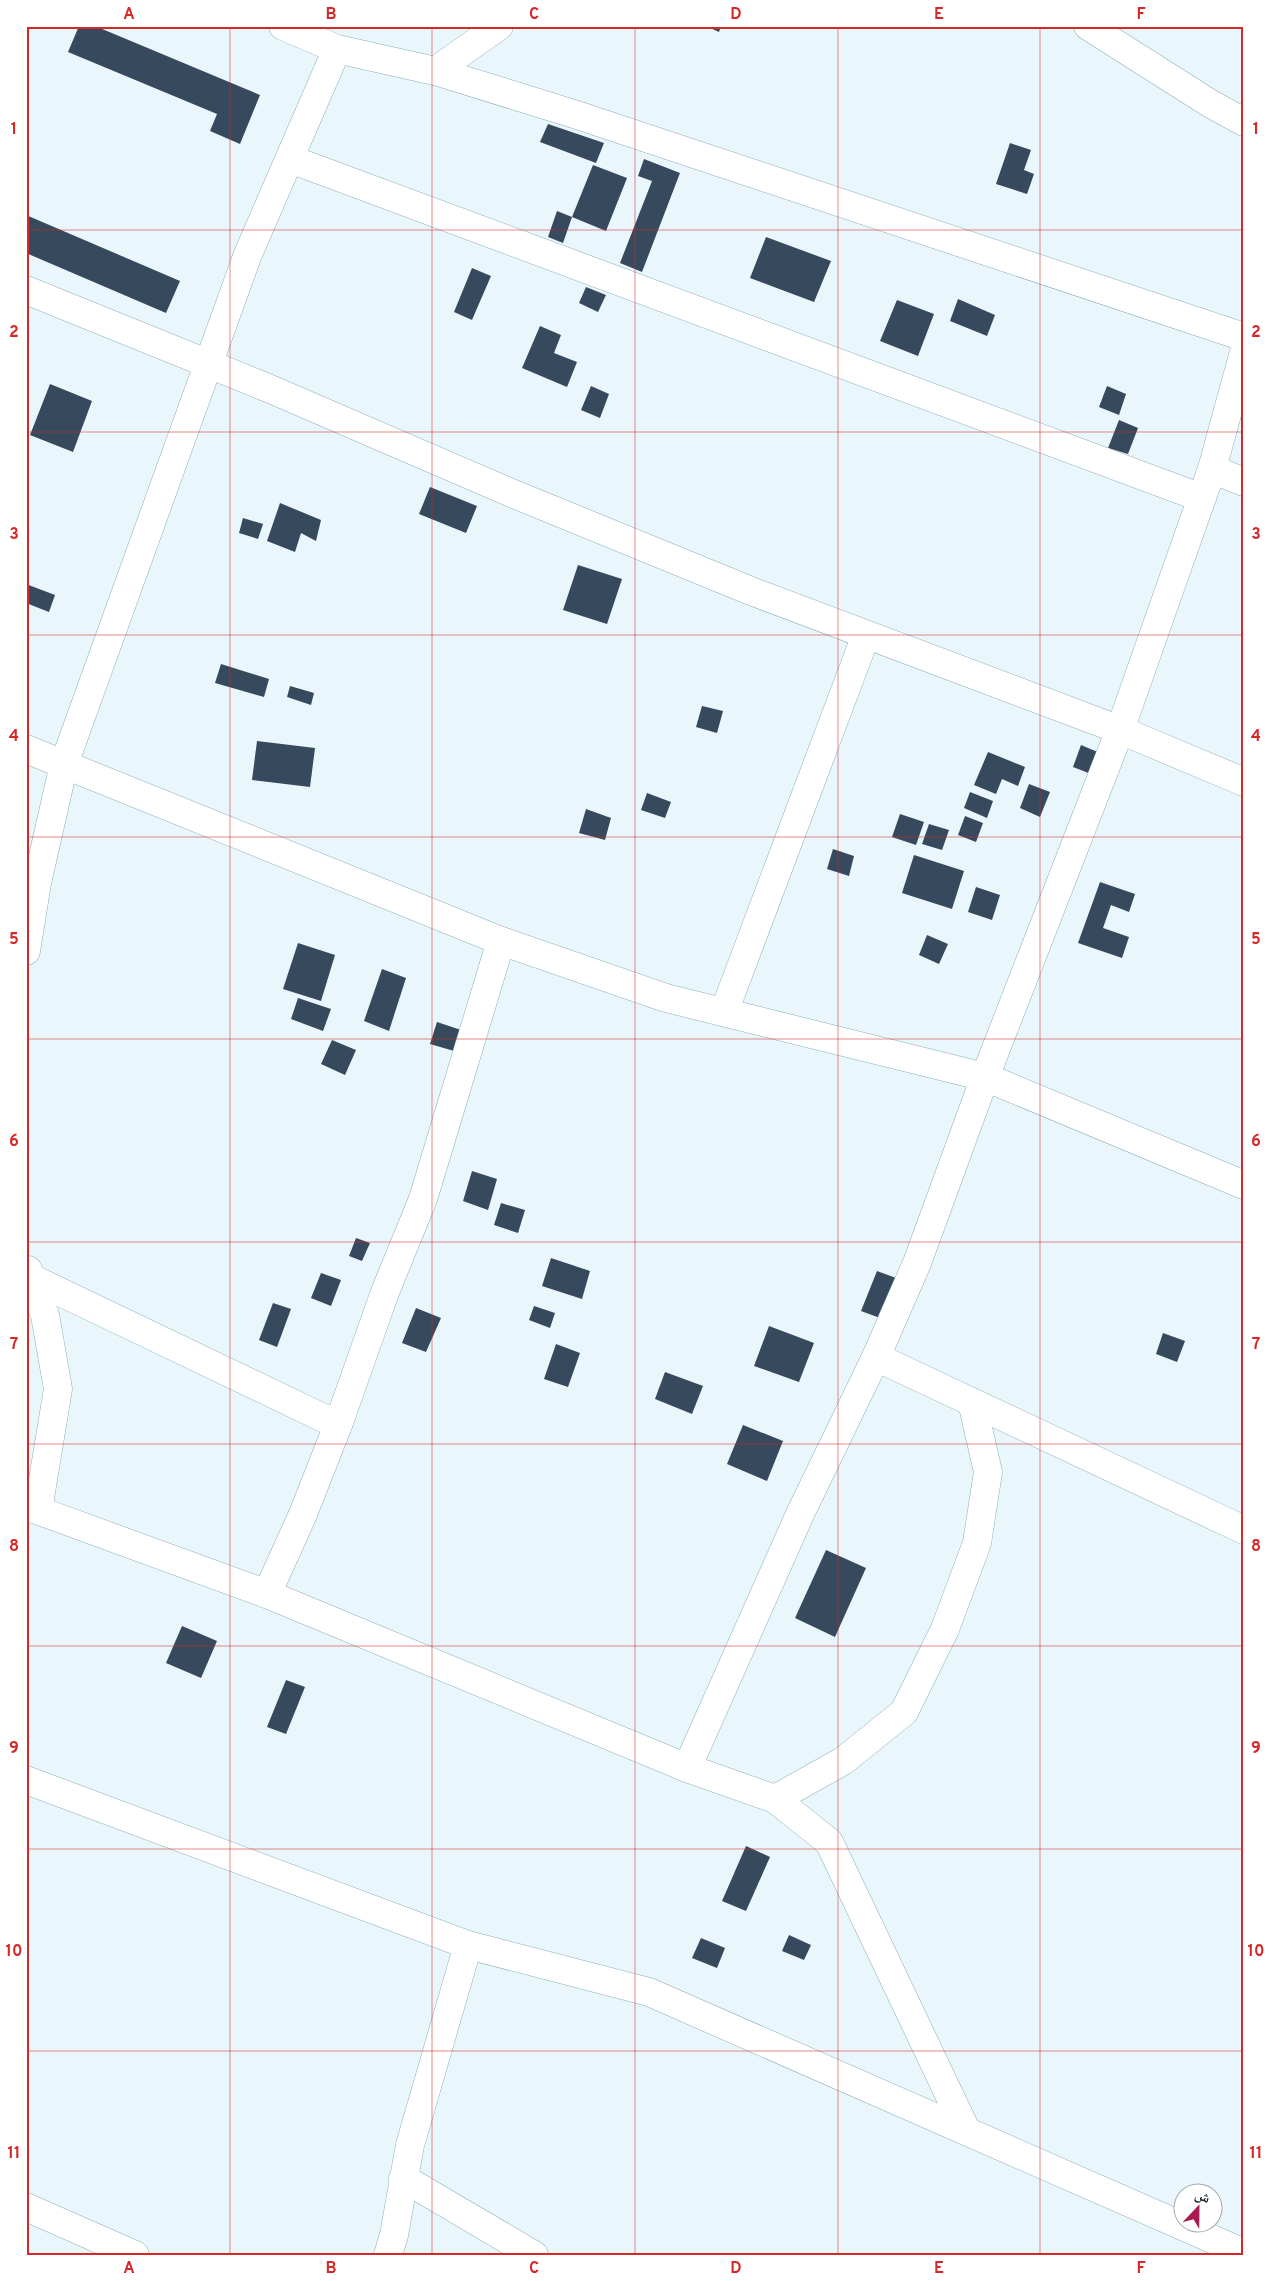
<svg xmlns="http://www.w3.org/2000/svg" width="1270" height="2281" font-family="Overpass,'Noto Naskh Arabic',sans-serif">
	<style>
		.building { fill: #37495c }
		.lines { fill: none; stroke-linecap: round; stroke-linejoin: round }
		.street-casing { stroke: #8daeba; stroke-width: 29 }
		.street { stroke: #fff; stroke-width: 28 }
		.grid { fill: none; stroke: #d62828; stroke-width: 1; stroke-opacity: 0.55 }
		.neatline { fill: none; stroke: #d62828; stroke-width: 2 }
		.grid-label { font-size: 16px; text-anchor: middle; font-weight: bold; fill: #d62828 }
	</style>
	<rect width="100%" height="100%" fill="#e9f7fc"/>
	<!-- building -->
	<g class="building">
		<path d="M79,26H95L260,95L240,144L210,131L217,114L68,52Z"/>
		<path d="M706,26H721L719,32Z"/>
		<path d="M548,124L604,143L596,163L540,142Z"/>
		<path d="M1010,143L1031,150L1024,170L1034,174L1027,194L996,184Z"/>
		<path d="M644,159L680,173L642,272L620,263L652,181L638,176Z"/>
		<path d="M593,165L627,178L606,231L572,217Z"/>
		<path d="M557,211L572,217L563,243L548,237Z"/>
		<path d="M26,215L180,281L166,313L26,253Z"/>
		<path d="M766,237L831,261L814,302L750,278Z"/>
		<path d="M472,268L491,276L472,320L454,312Z"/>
		<path d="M586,287L606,295L598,312L579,303Z"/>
		<path d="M958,299L995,315L987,336L950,321Z"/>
		<path d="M897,300L934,314L918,356L880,341Z"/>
		<path d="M540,326L561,335L554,353L577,362L567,387L522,368Z"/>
		<path d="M50,384L92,401L73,452L30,435Z"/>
		<path d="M591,386L609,394L600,418L581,410Z"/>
		<path d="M1107,386L1126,394L1119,415L1099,407Z"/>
		<path d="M1119,420L1138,428L1128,454L1108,448Z"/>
		<path d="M430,487L477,506L466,533L419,514Z"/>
		<path d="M280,503L321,520L316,541L301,533L295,552L267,541Z"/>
		<path d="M243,518L263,524L258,539L239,533Z"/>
		<path d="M578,565L622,579L607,624L563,610Z"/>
		<path d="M26,584L55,595L49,612L26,603Z"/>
		<path d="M221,664L269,679L264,697L215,683Z"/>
		<path d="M290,686L314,693L311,705L287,697Z"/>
		<path d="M702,706L723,711L717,733L696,727Z"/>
		<path d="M257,741L315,748L310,787L252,780Z"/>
		<path d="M1081,745L1100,753L1091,774L1073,767Z"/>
		<path d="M988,752L1025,767L1018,786L1002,779L996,794L974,785Z"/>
		<path d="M1029,784L1050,792L1040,817L1020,808Z"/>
		<path d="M970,792L993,801L987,818L964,808Z"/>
		<path d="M647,793L671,802L665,818L641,810Z"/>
		<path d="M586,809L611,818L605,840L579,833Z"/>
		<path d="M900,814L924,822L916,845L892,837Z"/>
		<path d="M965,816L983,823L976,842L958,835Z"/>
		<path d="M929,824L949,830L942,850L922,844Z"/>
		<path d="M833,849L854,856L849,876L827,869Z"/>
		<path d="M914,855L964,871L952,909L902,893Z"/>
		<path d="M1100,882L1135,894L1129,912L1111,905L1103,928L1129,937L1122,958L1078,943Z"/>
		<path d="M976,887L1000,895L992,920L968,912Z"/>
		<path d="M927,935L948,944L939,964L919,955Z"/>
		<path d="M298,943L335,955L321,1001L283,989Z"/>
		<path d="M382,969L406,978L389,1031L364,1021Z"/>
		<path d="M298,998L331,1009L323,1031L291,1019Z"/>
		<path d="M437,1022L461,1030L454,1051L430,1044Z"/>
		<path d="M332,1040L356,1050L345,1075L321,1064Z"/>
		<path d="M472,1171L497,1179L488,1210L463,1201Z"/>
		<path d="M501,1203L525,1210L518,1233L494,1225Z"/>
		<path d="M356,1238L370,1243L362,1261L349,1256Z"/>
		<path d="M551,1258L590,1271L582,1299L542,1286Z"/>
		<path d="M877,1271L896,1278L880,1318L861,1311Z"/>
		<path d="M321,1273L341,1280L331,1306L311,1298Z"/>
		<path d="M273,1303L291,1309L277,1347L259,1340Z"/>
		<path d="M534,1306L555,1313L550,1328L529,1320Z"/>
		<path d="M416,1308L441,1318L426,1352L402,1343Z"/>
		<path d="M769,1326L814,1343L799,1382L754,1366Z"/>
		<path d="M1163,1333L1185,1341L1177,1362L1156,1354Z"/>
		<path d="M556,1344L580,1353L568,1387L544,1379Z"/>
		<path d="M665,1372L703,1386L692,1414L655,1399Z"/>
		<path d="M743,1425L783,1441L767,1481L727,1464Z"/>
		<path d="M826,1550L866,1568L835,1637L795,1618Z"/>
		<path d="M182,1626L217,1641L201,1678L166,1663Z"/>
		<path d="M286,1680L305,1687L286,1734L267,1727Z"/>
		<path d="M746,1846L770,1857L746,1911L722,1901Z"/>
		<path d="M789,1935L811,1945L804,1960L782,1951Z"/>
		<path d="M701,1938L725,1948L717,1968L692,1958Z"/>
	</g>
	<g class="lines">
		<!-- street casing -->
		<g class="street-casing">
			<g id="street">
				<path d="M283,26L337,49L435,71L574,114L1244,337"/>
				<path d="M1088,26L1211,104L1244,122"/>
				<path d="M435,71L499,26"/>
				<path d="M290,159L1202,498"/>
				<path d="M26,290L268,388L509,492L751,591L1120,730L1244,782"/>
				<path d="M1244,352L1212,469L1244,482"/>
				<path d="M26,749L501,941L666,998L985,1077L1244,1185"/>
				<path d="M26,951L37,883L64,764L248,254L337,49"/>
				<path d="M724,1012L866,635"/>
				<path d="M28,1270L45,1315L58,1389L38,1510"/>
				<path d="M29,1277L338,1425"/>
				<path d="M876,1357L1244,1530"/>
				<path d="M26,1506L267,1594L687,1768L775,1799L829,1842L966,2130"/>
				<path d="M267,1594L303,1514L338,1425L385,1292L423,1199L501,941"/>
				<path d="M687,1768L801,1512L876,1357L917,1263L985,1077L1120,730L1212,469"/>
				<path d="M26,1780L468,1945L649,1992L1244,2253"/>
				<path d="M775,1799L843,1761L904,1712L945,1629L977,1543L988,1472L972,1402"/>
				<path d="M403,2178L534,2255"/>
				<path d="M26,2207L135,2255"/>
				<path d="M388,2255L394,2235L410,2145L468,1945"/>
			</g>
		</g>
		<!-- street -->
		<use href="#street" class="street"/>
	</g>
	<!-- grid -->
	<path class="grid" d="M230,26V2255M432,26V2255M635,26V2255M838,26V2255M1040,26V2255M26,230H1244M26,432H1244M26,635H1244M26,837H1244M26,1039H1244M26,1242H1244M26,1444H1244M26,1646H1244M26,1849H1244M26,2051H1244"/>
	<!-- border -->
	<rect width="1270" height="2281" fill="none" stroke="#ffffff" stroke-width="55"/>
	<!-- north arrow -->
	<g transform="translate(1198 2208) rotate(22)"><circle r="24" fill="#ffffff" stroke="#a5aaac"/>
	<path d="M0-4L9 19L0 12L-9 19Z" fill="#aa1952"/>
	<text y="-8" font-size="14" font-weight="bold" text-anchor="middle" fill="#1d2a2f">ش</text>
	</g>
	<rect x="28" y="28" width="1214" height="2226" class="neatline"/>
	<g class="grid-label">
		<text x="129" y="19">A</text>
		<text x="331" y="19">B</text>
		<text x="534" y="19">C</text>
		<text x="736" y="19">D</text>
		<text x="939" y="19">E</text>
		<text x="1141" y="19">F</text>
		<text x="14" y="134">1</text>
		<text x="1256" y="134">1</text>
		<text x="14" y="337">2</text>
		<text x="1256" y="337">2</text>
		<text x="14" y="539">3</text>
		<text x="1256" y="539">3</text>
		<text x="14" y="741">4</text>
		<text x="1256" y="741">4</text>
		<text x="14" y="944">5</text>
		<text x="1256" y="944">5</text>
		<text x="14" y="1146">6</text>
		<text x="1256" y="1146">6</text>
		<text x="14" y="1349">7</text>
		<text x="1256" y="1349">7</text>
		<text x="14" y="1551">8</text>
		<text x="1256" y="1551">8</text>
		<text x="14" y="1753">9</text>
		<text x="1256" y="1753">9</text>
		<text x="14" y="1956">10</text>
		<text x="1256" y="1956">10</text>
		<text x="14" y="2158">11</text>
		<text x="1256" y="2158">11</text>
		<text x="129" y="2273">A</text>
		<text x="331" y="2273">B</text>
		<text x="534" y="2273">C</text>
		<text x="736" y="2273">D</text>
		<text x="939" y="2273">E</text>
		<text x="1141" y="2273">F</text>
	</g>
</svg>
